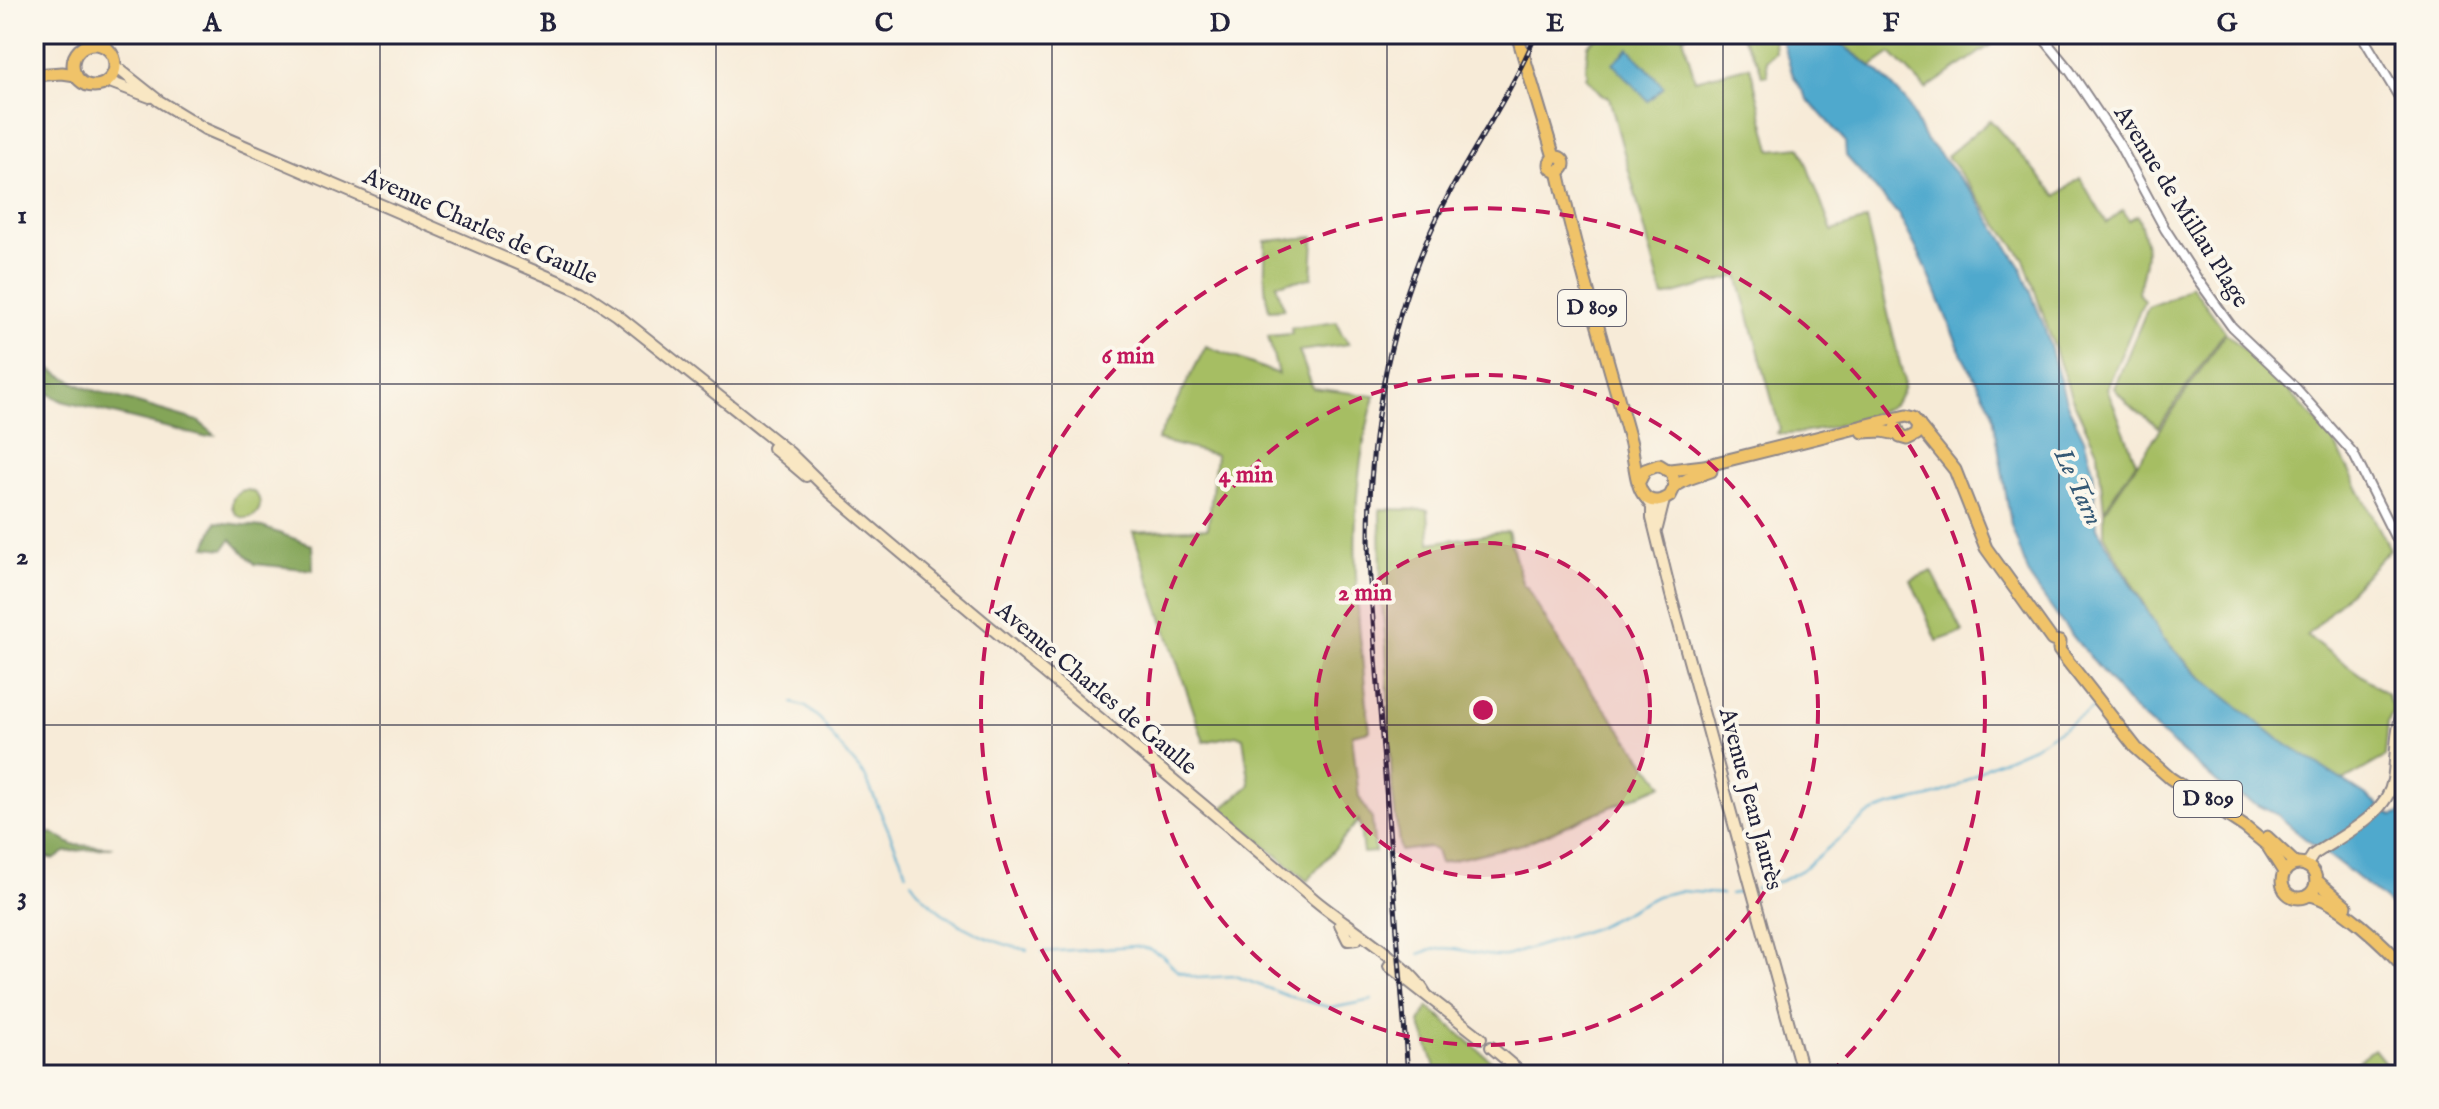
<svg xmlns="http://www.w3.org/2000/svg" width="2439" height="1109" font-family="'IM FELL English',serif">
	<style>
		.green { fill: #a6be63; stroke: #64704f; stroke-width: 2 }
		.forest { fill: #84a559; stroke: #53644a; stroke-width: 2 }
		.water { fill: #4fa9cd; stroke: #386684; stroke-width: 2 }
		.lines { fill: none; stroke-linecap: round; stroke-linejoin: round }
		.stream { stroke: #4fa9cd; stroke-width: 2 }
		.tertiary-casing { stroke: #8c868a; stroke-width: 12 }
		.secondary-casing { stroke: #8c868a; stroke-width: 14 }
		.primary-casing { stroke: #8c868a; stroke-width: 15 }
		.tertiary { stroke: #fff; stroke-width: 8 }
		.secondary { stroke: #f9e7c3; stroke-width: 10 }
		.primary { stroke: #f0c369; stroke-width: 11 }
		.rail-casing { stroke: #22223b; stroke-width: 5 }
		.rail { stroke: #fbf7ec; stroke-width: 2; stroke-dasharray: 6; stroke-linecap: butt }
		.grid { fill: none; stroke: #22223b; stroke-width: 2; stroke-opacity: 0.55 }
		.ring { fill: none; stroke: #c2185b; stroke-width: 4; stroke-dasharray: 14 10 }
		.labels { text-anchor: middle; dominant-baseline: central; stroke-width: 8; stroke-linejoin: round; paint-order: stroke }
		.shield { fill: #fbf7ec; stroke: #636270; stroke-width: 2 }
		.shield-label { font-size: 22px; font-weight: bold; fill: #22223b }
		.street-label { font-size: 24px; fill: #22223b; stroke: #fbf7ec }
		.water-label { font-size: 26px; font-style: italic; fill: #345875; stroke: #fbf7ec }
		.centre { fill: #c2185b; stroke: #fbf7ec; stroke-width: 4 }
		.ring-label { font-size: 24px; text-anchor: middle; font-weight: bold; fill: #c2185b; stroke: #fbf7ec; stroke-width: 8; stroke-linejoin: round; paint-order: stroke }
		.neatline { fill: none; stroke: #22223b; stroke-width: 3 }
		.grid-label { font-size: 26px; text-anchor: middle; font-weight: bold; fill: #22223b }
	</style>
	<rect width="100%" height="100%" fill="#fbf7ec"/>
	<filter id="ink" filterUnits="userSpaceOnUse"><feTurbulence type="fractalNoise" baseFrequency=".0125" numOctaves="2"/><feDisplacementMap in="SourceGraphic" scale="16" xChannelSelector="R" yChannelSelector="G"/><feConvolveMatrix kernelMatrix="1 2 1 2 8 2 1 2 1" color-interpolation-filters="sRGB"/></filter>
	<filter id="wash" filterUnits="userSpaceOnUse"><feTurbulence type="fractalNoise" baseFrequency=".006" numOctaves="4" result="noise"/><feDisplacementMap in="SourceGraphic" scale="32" xChannelSelector="R" yChannelSelector="G"/><feGaussianBlur stdDeviation="1.8" result="paint"/><feColorMatrix in="noise" values="0 0 0 0 0 0 0 0 0 0 0 0 0 0 0 0 0 1.4 0 .05"/><feComposite in="paint" operator="in"/></filter>
	<g filter="url(#wash)">
		<rect width="100%" height="100%" fill="#f7ebd8"/>
		<!-- green -->
		<g class="green">
			<path d="M1600,34H1690L1683,36L1695,80L1750,66L1771,150L1800,147L1832,231L1866,220L1904,381C1904,390 1900,398 1894,404C1878,417 1795,439 1777,433L1780,429L1738,276L1663,297L1609,97L1603,96L1586,77L1588,74L1586,69L1588,45Z"/>
			<path d="M1740,34H1769L1774,41L1775,52L1766,60L1768,75L1762,76L1759,64Z"/>
			<path d="M1833,34H2007L1926,89L1891,53L1872,66L1838,42Z"/>
			<path d="M1990,120L2057,196L2080,178L2107,223L2123,210L2129,220L2137,215C2151,248 2146,260 2138,293L2144,301L2107,388L2136,462L2104,510L2098,453L2071,396L2024,259L1947,156Z"/>
			<path d="M1314,237L1312,278L1276,284L1284,309L1269,310C1262,285 1266,267 1265,241Z"/>
			<path d="M2191,285L2225,331L2159,427L2129,405L2114,388L2148,307L2172,298Z"/>
			<path d="M1337,322L1340,331L1349,344L1299,351L1313,388L1375,396C1342,505 1358,620 1370,731L1352,735L1359,797L1372,819L1375,852L1363,853L1359,820L1307,881L1222,809L1250,785L1243,738L1236,735L1204,742L1133,532L1208,528L1216,455L1157,440L1206,346L1278,374L1268,336L1292,334L1291,328Z"/>
			<path d="M2226,333L2283,385L2332,438L2390,549L2307,636L2387,694L2393,710L2388,722L2385,757L2343,781L2277,738L2231,702L2197,673L2163,638L2104,534V512Z"/>
			<circle cx="246" cy="504" r="14"/>
			<path d="M1380,509L1428,510L1430,543L1508,531L1523,586H1526L1575,669L1663,785L1523,844L1440,863L1436,851L1429,847L1400,851L1392,789L1386,647L1381,595Z"/>
			<path d="M1932,571L1963,632L1937,641L1911,580Z"/>
			<path d="M1428,1007L1508,1075H1438L1420,1023Z"/>
			<path d="M2374,1049L2395,1075H2362L2352,1065Z"/>
		</g>
		<!-- forest -->
		<g class="forest">
			<path d="M34,360L83,387L198,421L215,435L204,437L62,401L34,386Z"/>
			<path d="M216,522L262,527L312,545L313,570L255,564L231,539L224,549L206,547Z"/>
			<path d="M34,833H52L73,845L113,847L65,852L55,859L34,855Z"/>
		</g>
		<!-- water -->
		<g class="water">
			<path d="M1777,34H1833L1838,42L1879,72L1907,102L1923,136L1975,196L2021,267L2044,326L2067,404L2084,438L2093,470L2097,528L2163,638L2196,673L2277,738L2365,795L2393,816L2401,813L2405,806V925L2389,904L2343,866L2303,837L2278,815L2223,788L2132,708L2061,622L2030,578L2011,525L1992,409L1962,355L1924,263L1898,214L1846,156L1845,141L1807,99L1793,75L1783,44Z"/>
			<path d="M1629,48L1664,87L1648,101L1613,63Z"/>
		</g>
		<g class="lines">
			<!-- stream -->
			<g class="stream">
				<path d="M793,703L806,707L821,720L833,738L865,776L907,873"/>
				<path d="M911,881C937,918 983,941 1027,950"/>
				<path d="M1756,888L1781,881L1802,870L1867,815L1889,806L1930,797L1955,788L1987,767L2033,747L2095,707"/>
				<path d="M1730,894L1748,891"/>
				<path d="M1042,952L1135,946L1149,949L1163,956L1177,971L1197,978L1235,976L1288,996L1332,1008L1372,1000"/>
				<path d="M1419,954C1456,939 1474,959 1506,956L1595,928L1657,896L1679,891L1722,894"/>
			</g>
		</g>
	</g>
	<g filter="url(#ink)">
		<g class="lines">
			<!-- tertiary casing -->
			<g class="tertiary-casing">
				<g id="tertiary">
					<path d="M2040,34L2070,71L2119,144L2165,229L2196,277L2232,327L2294,386L2353,453L2394,535L2405,550"/>
					<path d="M2361,34L2405,107"/>
				</g>
			</g>
			<!-- secondary casing -->
			<g class="secondary-casing">
				<g id="secondary">
					<path d="M115,66L159,101L205,129L581,291L617,315L790,453L831,493C991,630 1155,762 1315,900C1341,922 1411,965 1425,993"/>
					<path d="M107,81L150,97"/>
					<path d="M773,448L806,476"/>
					<path d="M1645,497L1652,507V518L1671,595L1803,1075"/>
					<path d="M1657,528L1664,500"/>
					<path d="M2306,866L2313,855C2340,836 2387,816 2393,780C2397,755 2394,731 2405,707"/>
					<path d="M1340,924L1348,940L1357,939"/>
					<path d="M1389,966L1481,1038"/>
					<path d="M1491,1047L1524,1075"/>
				</g>
			</g>
			<!-- primary casing -->
			<g class="primary-casing">
				<g id="primary">
					<path d="M1517,34L1554,157"/>
					<circle cx="94" cy="65" r="21"/>
					<path d="M34,75L62,73L76,75"/>
					<circle cx="1557" cy="164" r="7"/>
					<path d="M1558,171C1578,262 1605,350 1630,440C1634,454 1635,483 1643,494C1650,504 1661,502 1670,496L1675,486L1672,473L1659,465L1645,470L1640,480"/>
					<path d="M1896,428L1900,437L1907,439L1917,434L1919,425"/>
					<path d="M1863,432L1882,431L1897,434"/>
					<path d="M1670,470L1704,466L1876,423L1906,416L1913,418L1955,470L1986,548L2052,640L2060,642L2059,650L2136,748L2170,778L2245,827L2267,845L2284,872"/>
					<path d="M1675,486L1688,479L1711,471"/>
					<path d="M2267,837L2296,864"/>
					<circle cx="2299" cy="881" r="17"/>
					<path d="M2316,880L2346,906"/>
					<path d="M2309,895C2335,898 2388,947 2405,969"/>
				</g>
			</g>
			<!-- tertiary -->
			<use href="#tertiary" class="tertiary"/>
			<!-- secondary -->
			<use href="#secondary" class="secondary"/>
			<!-- primary -->
			<use href="#primary" class="primary"/>
			<!-- rail casing -->
			<g class="rail-casing">
				<path id="rail" d="M1408,1075L1370,581C1364,448 1386,313 1449,194C1478,140 1513,90 1536,34"/>
			</g>
			<!-- rail -->
			<use href="#rail" class="rail"/>
		</g>
	</g>
	<!-- grid -->
	<path class="grid" d="M380,34V1075M716,34V1075M1052,34V1075M1387,34V1075M1723,34V1075M2059,34V1075M34,384H2405M34,725H2405"/>
	<!-- distance rings -->
	<circle cx="1483" cy="710" r="167" fill="#c2185b" fill-opacity=".12"/>
	<g class="ring">
		<circle cx="1483" cy="710" r="167"/>
		<circle cx="1483" cy="710" r="335"/>
		<path d="M1137 1074A502 502 0 1 1 1829 1074"/>
	</g>
	<g class="labels">
		<!-- shield labels -->
		<g class="shield">
			<rect x="1558" y="290" width="68" height="36" rx="6"/>
			<rect x="2174" y="781" width="68" height="36" rx="6"/>
		</g>
		<g class="shield-label">
			<text x="1592" y="308">D 809</text>
			<text x="2208" y="799">D 809</text>
		</g>
		<!-- street labels -->
		<g class="street-label">
			<text transform="translate(2181 207) rotate(58)">Avenue de Millau Plage</text>
			<text transform="translate(480 227) rotate(24)">Avenue Charles de Gaulle</text>
			<text transform="translate(1096 689) rotate(40)">Avenue Charles de Gaulle</text>
			<text transform="translate(1750 799) rotate(75)">Avenue Jean Jaurès</text>
		</g>
		<!-- water labels -->
		<g class="water-label">
			<text transform="translate(2078 487) rotate(65)">Le Tarn</text>
		</g>
	</g>
	<circle cx="1483" cy="710" r="12" class="centre"/>
	<g class="ring-label">
		<text x="1128" y="363">6 min</text>
		<text x="1246" y="482">4 min</text>
		<text x="1365" y="600">2 min</text>
	</g>
	<!-- margin -->
	<rect width="2439" height="1109" fill="none" stroke="#fbf7ec" stroke-width="88"/>
	<rect x="44" y="44" width="2351" height="1021" class="neatline"/>
	<g class="grid-label">
		<text x="212" y="31">A</text>
		<text x="548" y="31">B</text>
		<text x="884" y="31">C</text>
		<text x="1220" y="31">D</text>
		<text x="1555" y="31">E</text>
		<text x="1891" y="31">F</text>
		<text x="2227" y="31">G</text>
		<text x="22" y="223">1</text>
		<text x="22" y="564">2</text>
		<text x="22" y="904">3</text>
	</g>
</svg>
